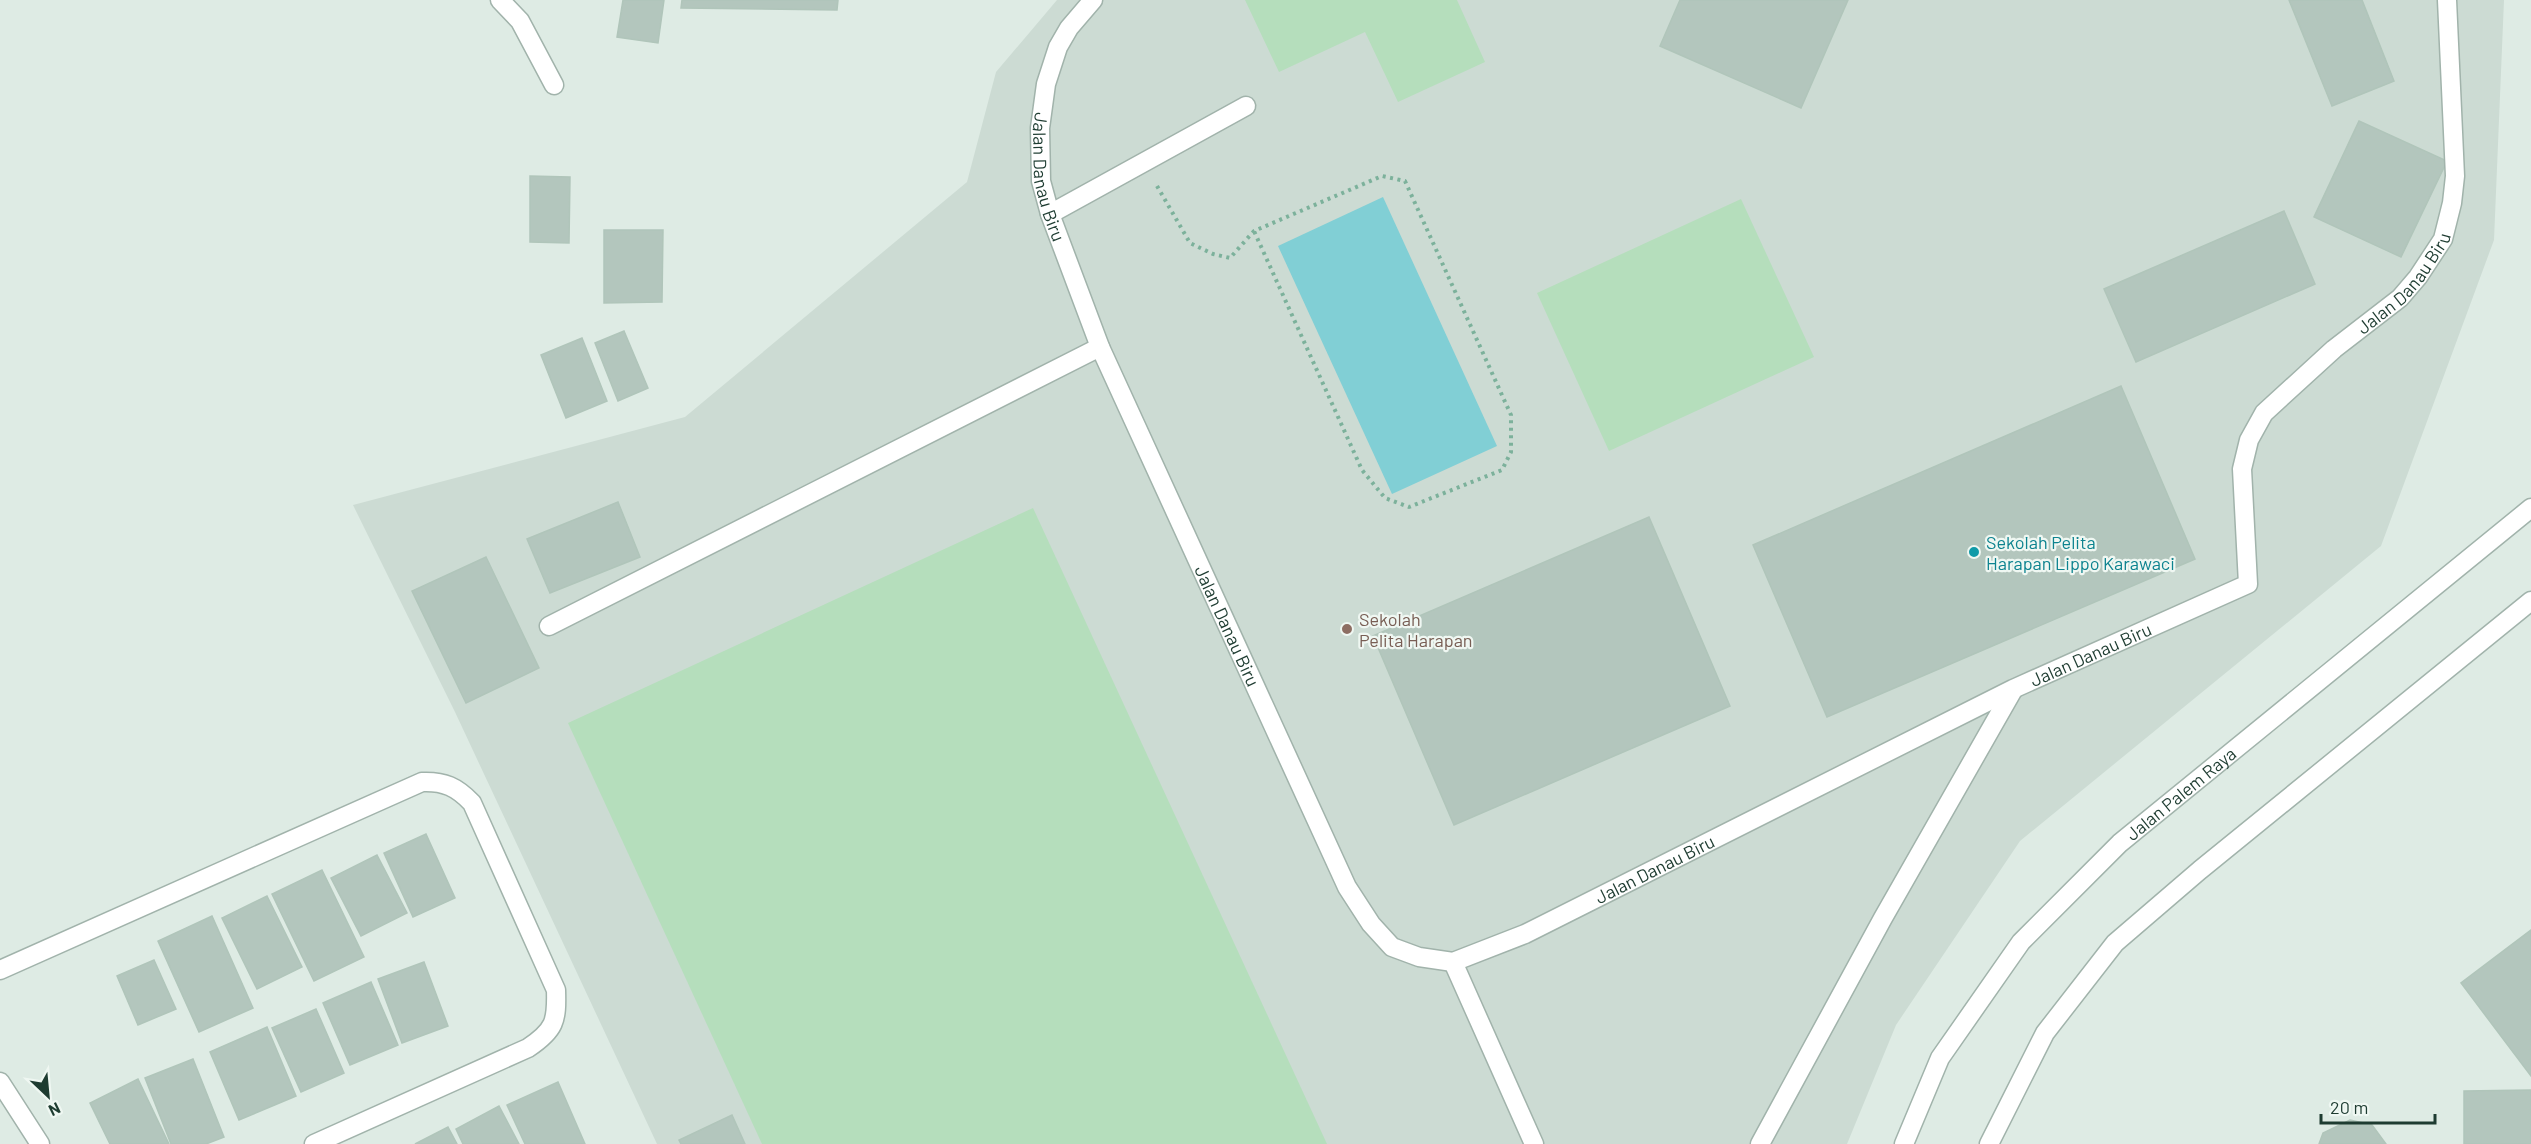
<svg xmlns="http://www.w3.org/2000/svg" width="2531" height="1144" font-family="Barlow,sans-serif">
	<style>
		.built { fill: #ccdbd3 }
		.green { fill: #b5debc }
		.water { fill: #81cfd5 }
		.building { fill: #b3c6bd; stroke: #b0c5ba; stroke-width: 1.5 }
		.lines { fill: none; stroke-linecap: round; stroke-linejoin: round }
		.service-casing { stroke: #a1b3ab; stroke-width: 21 }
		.minor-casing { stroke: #a1b3ab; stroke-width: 21 }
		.tertiary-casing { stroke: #a1b3ab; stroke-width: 21 }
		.path { stroke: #7cb19b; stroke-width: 4; stroke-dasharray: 3 4.5; stroke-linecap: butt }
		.service { stroke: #fff; stroke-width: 18 }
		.minor { stroke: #fff; stroke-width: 18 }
		.tertiary { stroke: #fff; stroke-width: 18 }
		.culture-dot { fill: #0f9aa8; stroke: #eff7f2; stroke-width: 2 }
		.education-dot { fill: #8d6e63; stroke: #eff7f2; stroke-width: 2 }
		.labels { text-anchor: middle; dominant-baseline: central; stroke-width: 4.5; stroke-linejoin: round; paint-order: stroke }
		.street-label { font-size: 18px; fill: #1e3c31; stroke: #eff7f2 }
		.culture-label { font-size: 18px; fill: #0d838f; stroke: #eff7f2; text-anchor: start }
		.education-label { font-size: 18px; fill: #785e54; stroke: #eff7f2; text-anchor: start }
	</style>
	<rect width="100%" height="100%" fill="#deebe4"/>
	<!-- built -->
	<path class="built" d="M1057,0H2504L2494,240L2381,546L2020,841L1896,1025L1847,1144H657L455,712L353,505L685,417L967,182L996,72Z"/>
	<!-- green -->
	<g class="green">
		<path d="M1245,0H1457L1485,62L1398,102L1365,32L1279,72Z"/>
		<path d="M1741,199L1814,357L1609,451L1537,293Z"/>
		<path d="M1033,508L1327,1144H762L568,723Z"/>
	</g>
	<!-- water -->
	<path class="water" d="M1383,197L1497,446L1392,494L1278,246Z"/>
	<!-- building -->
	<g class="building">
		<path d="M623,0H664L658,43L617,37Z"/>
		<path d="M682,0H838L837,10L681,8Z"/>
		<path d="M1680,0H1848L1801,108L1660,46Z"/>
		<path d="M2289,0H2362L2394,81L2332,106Z"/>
		<path d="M2359,121L2447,161L2401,257L2314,217Z"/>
		<path d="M530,176L570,177L569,243L530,242Z"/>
		<path d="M2284,211L2315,284L2136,362L2104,289Z"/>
		<path d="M604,230H663L662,302L604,303Z"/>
		<path d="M624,331L648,388L618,401L595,343Z"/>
		<path d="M582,338L607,401L566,418L541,355Z"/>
		<path d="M2121,386L2195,559L1827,717L1753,545Z"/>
		<path d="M618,502L640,557L550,593L527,539Z"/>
		<path d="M1649,517L1730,706L1454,825L1373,636Z"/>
		<path d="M486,557L539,668L466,703L412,591Z"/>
		<path d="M426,834L455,898L413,917L384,853Z"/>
		<path d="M377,855L407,913L361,936L331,878Z"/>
		<path d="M322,870L364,957L314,981L272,894Z"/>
		<path d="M267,896L302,967L257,989L222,918Z"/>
		<path d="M212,916L253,1008L199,1032L158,941Z"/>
		<path d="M2531,930V1076L2461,983Z"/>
		<path d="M154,960L176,1009L138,1025L117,976Z"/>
		<path d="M424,962L448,1026L402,1043L378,979Z"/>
		<path d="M371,982L398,1045L350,1065L323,1003Z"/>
		<path d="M316,1009L344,1073L301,1092L272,1028Z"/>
		<path d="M267,1027L296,1096L239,1120L210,1052Z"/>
		<path d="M193,1059L224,1137L206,1144H171L145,1078Z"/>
		<path d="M138,1079L169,1144H110L90,1103Z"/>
		<path d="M558,1082L585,1144H525L507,1105Z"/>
		<path d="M2531,1090V1144H2464V1091Z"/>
		<path d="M499,1106L519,1144H463L456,1129Z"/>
		<path d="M732,1115L745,1144H681L679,1140Z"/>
		<path d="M2350,1120L2372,1125L2386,1144H2319L2323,1133Z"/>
		<path d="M448,1127L457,1144H415Z"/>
	</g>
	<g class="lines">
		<!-- service casing -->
		<g class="service-casing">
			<g id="service">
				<path id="s1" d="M1093,0L1069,28L1058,47L1046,84L1040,128L1041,181L1050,214L1100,347L1347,887L1371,924L1392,947L1419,957L1453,962L1525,934L2013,689L2248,584L2242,469L2249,440L2264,413L2334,349L2400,298L2418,277L2443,239L2452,203L2455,176L2447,0"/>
				<path d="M1050,214L1246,106"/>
				<path d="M549,626L1100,347"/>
				<path d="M1453,962L1534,1144"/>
				<path d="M1760,1144L1883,918L2013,690"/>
			</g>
		</g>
		<!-- minor casing -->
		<g class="minor-casing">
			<g id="minor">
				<path d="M500,0L520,21L554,85"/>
				<path d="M0,970L422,782C444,781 457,787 472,803L556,990C557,1021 555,1030 528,1048L314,1144"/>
				<path d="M0,1082L40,1144"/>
			</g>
		</g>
		<!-- tertiary casing -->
		<g class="tertiary-casing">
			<g id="tertiary">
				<path id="s2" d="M1904,1144L1940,1058L2021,942L2120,843L2531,508"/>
				<path d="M1989,1144L2045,1033L2115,943L2200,870L2531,601"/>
			</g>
		</g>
		<!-- path -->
		<path class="path" d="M1157,186L1190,243L1213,254L1230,258L1254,231L1382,176L1405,181L1511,415V452L1502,470L1409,507L1385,498L1362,470L1254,231"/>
		<!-- service -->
		<use href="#service" class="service"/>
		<!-- minor -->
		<use href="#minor" class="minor"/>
		<!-- tertiary -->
		<use href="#tertiary" class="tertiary"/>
	</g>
	<!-- markers -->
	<circle class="culture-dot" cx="1974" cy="552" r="6"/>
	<circle class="education-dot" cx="1347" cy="629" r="6"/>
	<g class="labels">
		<!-- street labels -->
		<g class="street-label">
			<text stroke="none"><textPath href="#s1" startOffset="192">Jalan Danau Biru</textPath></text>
			<text stroke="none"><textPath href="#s1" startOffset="2352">Jalan Danau Biru</textPath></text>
			<text stroke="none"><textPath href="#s1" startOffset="678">Jalan Danau Biru</textPath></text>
			<text stroke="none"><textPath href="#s1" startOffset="1812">Jalan Danau Biru</textPath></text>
			<text stroke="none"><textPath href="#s2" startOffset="453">Jalan Palem Raya</textPath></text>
			<text stroke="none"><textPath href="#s1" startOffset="1326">Jalan Danau Biru</textPath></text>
		</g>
		<!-- culture labels -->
		<g class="culture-label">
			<text x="1986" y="542">Sekolah Pelita<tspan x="1986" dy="21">Harapan Lippo Karawaci</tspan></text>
		</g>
		<!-- education labels -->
		<g class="education-label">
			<text x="1359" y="619">Sekolah<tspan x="1359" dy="21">Pelita Harapan</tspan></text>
		</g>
	</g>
	<!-- north arrow -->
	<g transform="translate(48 1096) rotate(154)" stroke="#eff7f2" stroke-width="4.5" paint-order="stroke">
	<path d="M0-4.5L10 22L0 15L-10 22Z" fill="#1e3c31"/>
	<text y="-9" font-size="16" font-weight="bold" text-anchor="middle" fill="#1e3c31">N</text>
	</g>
	<!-- scale -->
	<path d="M2321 1114v9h114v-9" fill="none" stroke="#1e3c31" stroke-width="3"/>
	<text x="2330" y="1114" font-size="18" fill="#1e3c31" stroke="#eff7f2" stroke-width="4.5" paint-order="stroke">20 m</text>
</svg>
